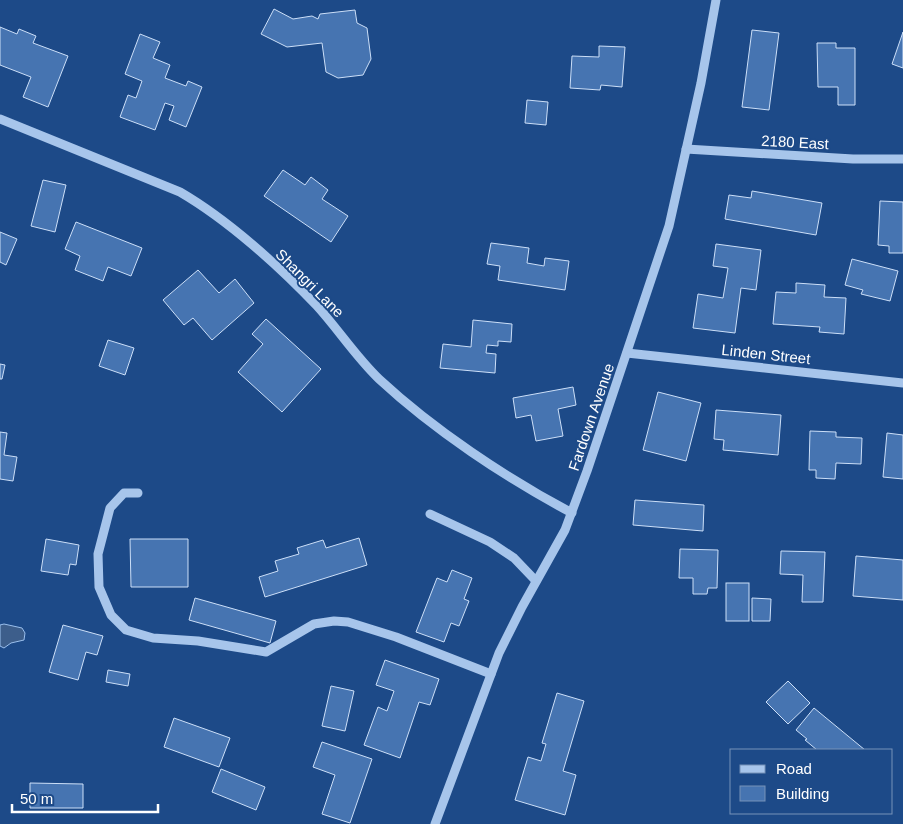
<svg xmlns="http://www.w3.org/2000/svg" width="903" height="824" font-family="Helvetica,sans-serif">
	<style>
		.water { fill: #3d5e8b; stroke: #9abfed }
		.building { fill: #4674b1; stroke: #ccdff8 }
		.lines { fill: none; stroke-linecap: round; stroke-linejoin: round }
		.minor { stroke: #a7c5eb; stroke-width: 9 }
		.labels { text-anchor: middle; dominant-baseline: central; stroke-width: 4; stroke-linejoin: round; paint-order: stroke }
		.street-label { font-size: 15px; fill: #fff; stroke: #1d4a88 }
	</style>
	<rect width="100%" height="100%" fill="#1d4a88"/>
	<!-- water -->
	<path class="water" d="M4,624L22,628L25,633L24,640L11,643L4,648L0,646V625Z"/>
	<!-- building -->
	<g class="building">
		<path d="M274,9L293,19L312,16L318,19L320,14L355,10L357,23L367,28L371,59L363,75L338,78L326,72L322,43L287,47L261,34Z"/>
		<path d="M0,27L17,34L19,29L36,36L33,43L68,56L48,107L23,97L31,77L0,65Z"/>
		<path d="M752,30L779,33L769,110L742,107Z"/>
		<path d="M903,32V68L892,64Z"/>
		<path d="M140,34L160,42L153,58L170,65L165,78L186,86L188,81L202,87L186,127L169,120L174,106L165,103L155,130L120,117L128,95L136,98L142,81L125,74Z"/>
		<path d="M817,43H836V48H855V105H838V87H818Z"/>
		<path d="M599,46L625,47L622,87L601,85L600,90L570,88L572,56L599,57Z"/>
		<path d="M527,100L548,102L546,125L525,123Z"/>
		<path d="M283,170L305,185L311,177L328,190L322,199L348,216L331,242L264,196Z"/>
		<path d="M43,180L66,185L55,232L31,226Z"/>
		<path d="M752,191L822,203L816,235L725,219L729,195L751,198Z"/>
		<path d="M880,201L903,202V253H889V246L878,245Z"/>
		<path d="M76,222L142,248L131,276L108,267L103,281L75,270L80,256L65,249Z"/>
		<path d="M0,232L17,239L6,265L0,262Z"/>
		<path d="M491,243L529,248L527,263L544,266L545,258L569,261L565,290L498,280L500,266L487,264Z"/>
		<path d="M716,244L761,250L756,290L741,288L735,333L693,328L698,294L723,298L728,268L713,266Z"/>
		<path d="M852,259L898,271L890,301L861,294L863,290L845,285Z"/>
		<path d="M198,270L219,293L235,279L254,303L212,340L193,318L184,325L163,300Z"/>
		<path d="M796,283L825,285L824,297L846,298L844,334L819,332L820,327L773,324L776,292L796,293Z"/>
		<path d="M266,319L321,369L282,412L238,372L263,344L252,334Z"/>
		<path d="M473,320L512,324L511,342L498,341V346L487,345L486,353L496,354L495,373L440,368L443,344L471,347Z"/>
		<path d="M108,340L134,348L125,375L99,366Z"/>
		<path d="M0,364L5,365L2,379H0Z"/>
		<path d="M573,387L576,405L558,409L563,436L536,441L531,415L516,418L513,398Z"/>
		<path d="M658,392L701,403L686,461L643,450Z"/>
		<path d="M716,410L781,415L778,455L723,450L724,440L714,439Z"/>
		<path d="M810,431L836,432V437L862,438L861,464L836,463L835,479L816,478V470H809Z"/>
		<path d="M0,432L7,433L4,455L17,457L13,481L0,479Z"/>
		<path d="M887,433L903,435V479L883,477Z"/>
		<path d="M635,500L704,505L703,531L633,525Z"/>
		<path d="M359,538L367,565L265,597L259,577L278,571L275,561L299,554L297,548L323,540L326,548Z"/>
		<path d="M46,539L79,545L76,565L70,564L68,575L41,571Z"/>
		<path d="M130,539H188V587H131Z"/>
		<path d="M680,549L718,550L717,588H708L707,594H693V578H679Z"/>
		<path d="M781,551L825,552L823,602H802L803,575L780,574Z"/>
		<path d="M856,556L903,560V600L853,596Z"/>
		<path d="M452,570L472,578L464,599L469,601L459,626L451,623L444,642L416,632L437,578L447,582Z"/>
		<rect x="726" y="583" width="23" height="38"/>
		<path d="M195,598L276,621L270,643L189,620Z"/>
		<path d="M752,598L771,599L770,621H752Z"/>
		<path d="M63,625L103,636L97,655L86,652L78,680L49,672Z"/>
		<path d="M385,660L439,679L430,705L419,702L400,758L364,745L378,707L387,711L394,691L376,685Z"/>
		<path d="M108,670L130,674L128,686L106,682Z"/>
		<path d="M788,681L810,703L788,724L766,702Z"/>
		<path d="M331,686L354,691L345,731L322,726Z"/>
		<path d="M557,693L584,701L563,771L576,775L565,815L515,800L528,757L541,761L546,744L542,743Z"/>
		<path d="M814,708L865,750H817L805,740L807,739L796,730Z"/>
		<path d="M174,718L230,738L219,767L164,747Z"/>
		<path d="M322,742L372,759L350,823L322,814L335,775L313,767Z"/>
		<path d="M221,769L265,787L256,810L212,792Z"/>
		<path d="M30,783L83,784V808H30Z"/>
	</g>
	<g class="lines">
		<!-- minor -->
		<g class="minor">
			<path d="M0,119L180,192C228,220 279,266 317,306C338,329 356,357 379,379C434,430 506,478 572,513"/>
			<path d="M686,149L853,159H903"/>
			<path d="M627,353L903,383"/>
			<path d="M138,493H124L110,508L98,554L99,587L111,615L126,630L153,638L198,641L266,652L314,624L334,621L348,622L396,637L491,674"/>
			<path d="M430,514L490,542L514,558L536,581"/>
			<path d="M435,824L499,653L522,607L565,530L587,471L669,226L701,83L716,0"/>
		</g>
	</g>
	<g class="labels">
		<!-- street labels -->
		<g class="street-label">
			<text transform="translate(795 142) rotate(3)">2180 East</text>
			<text transform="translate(310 283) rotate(45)">Shangri Lane</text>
			<text transform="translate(766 354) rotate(6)">Linden Street</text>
			<text transform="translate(591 417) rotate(-71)">Fardown Avenue</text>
		</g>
	</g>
	<!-- legend -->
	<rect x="730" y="749" width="162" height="65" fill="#1d4a88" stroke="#7792b8"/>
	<rect x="740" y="765" width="25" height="8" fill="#a7c5eb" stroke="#7792b8"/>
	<text x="776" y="774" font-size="15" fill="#ffffff">Road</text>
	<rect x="740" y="786" width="25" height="15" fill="#4674b1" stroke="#7792b8"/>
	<text x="776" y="799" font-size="15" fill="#ffffff">Building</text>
	<!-- scale -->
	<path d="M12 804v8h146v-8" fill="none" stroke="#ffffff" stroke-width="2.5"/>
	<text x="20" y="804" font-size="15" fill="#ffffff" stroke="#1d4a88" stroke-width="4" paint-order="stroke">50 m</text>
</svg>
